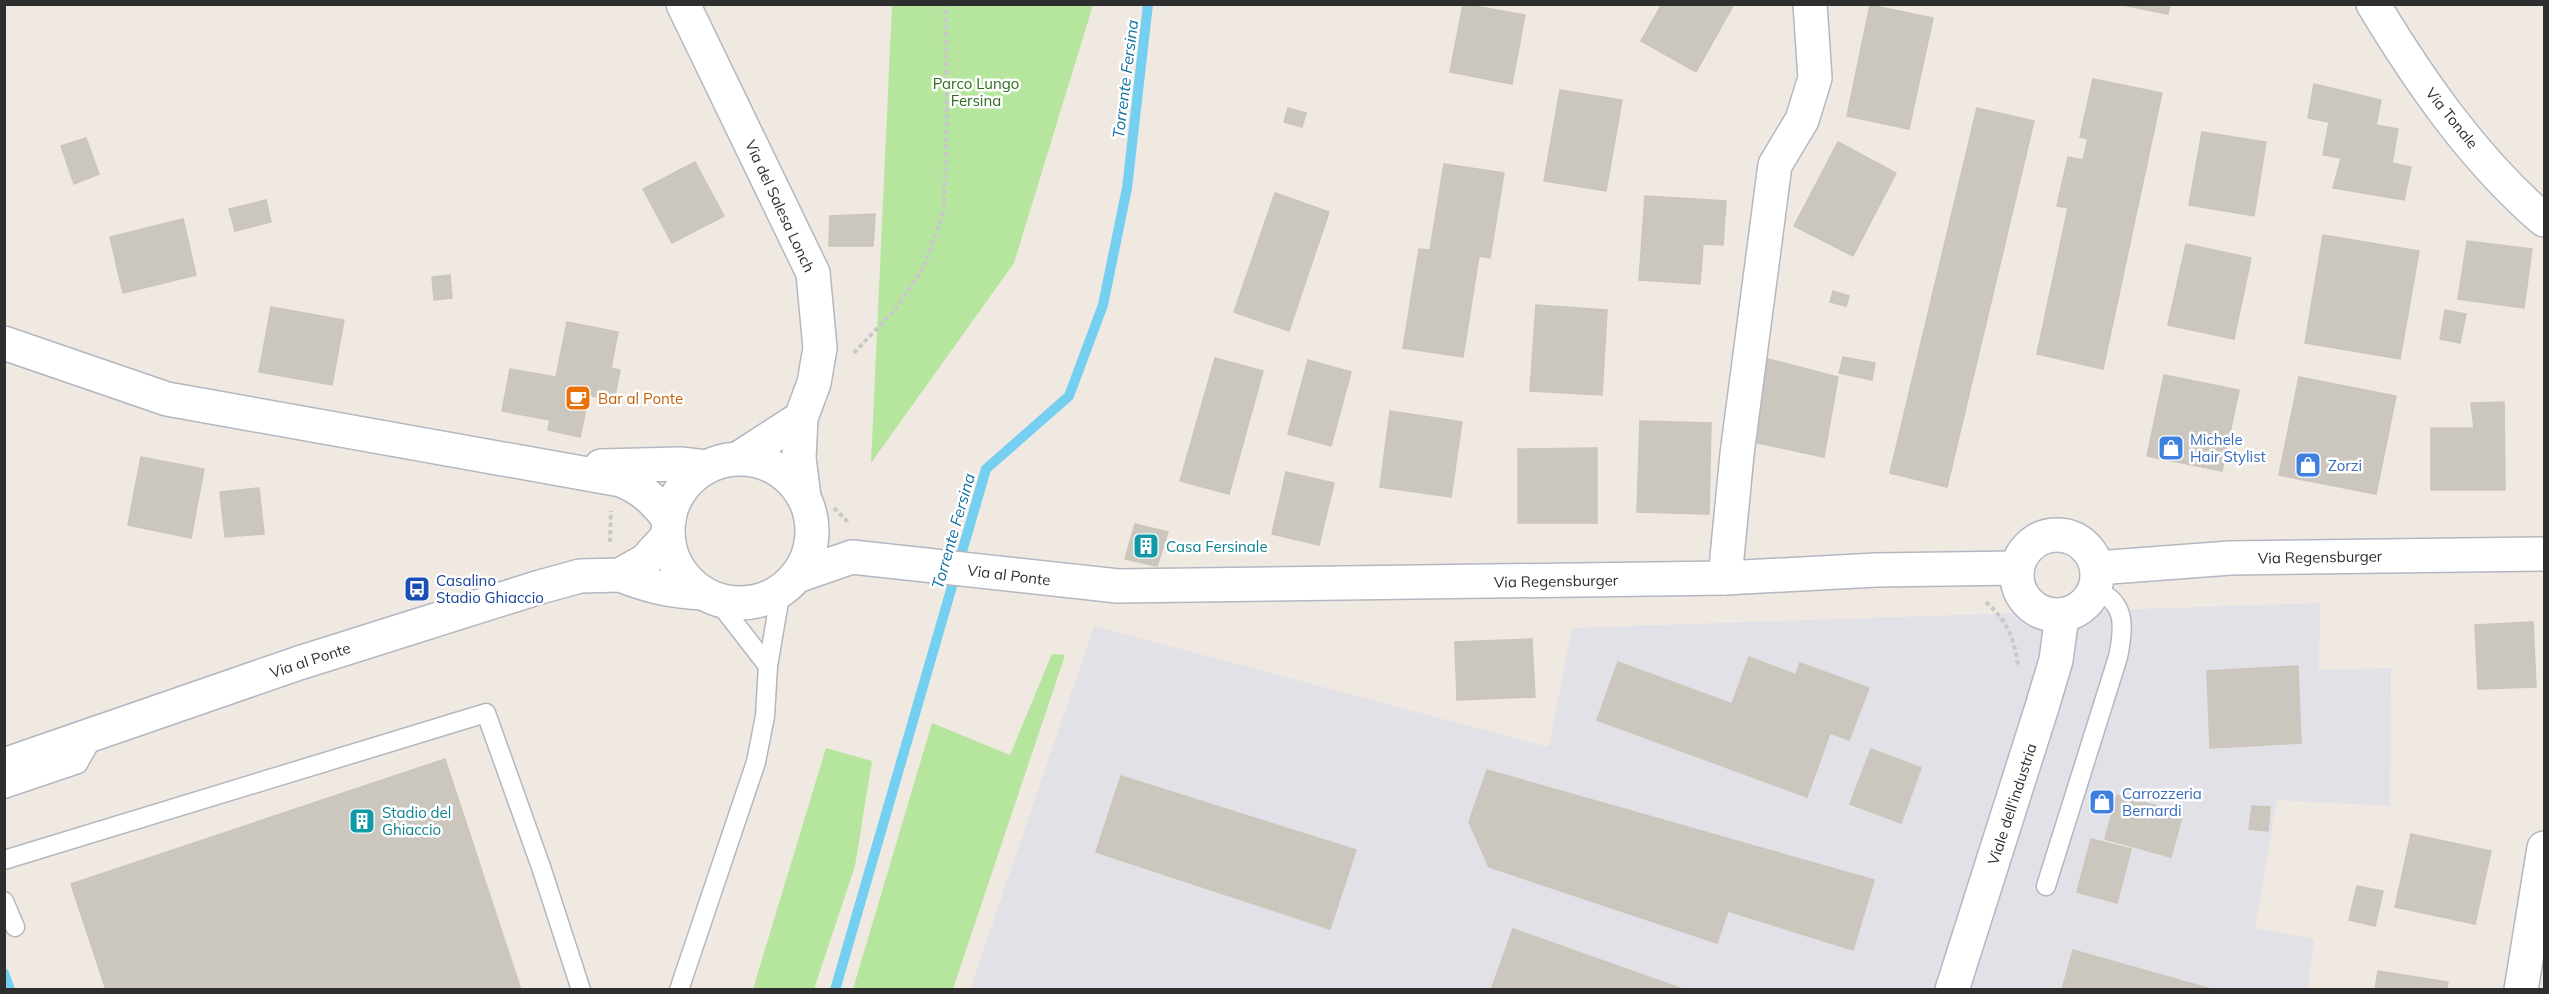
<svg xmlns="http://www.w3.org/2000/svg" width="2549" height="994" font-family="Mulish,sans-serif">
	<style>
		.industrial { fill: #e3e1e8 }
		.green { fill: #b6e59e }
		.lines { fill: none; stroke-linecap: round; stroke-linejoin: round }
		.stream { stroke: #75cff0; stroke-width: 10 }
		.building { fill: #cbc7bf; stroke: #cbc5ba; stroke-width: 1.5 }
		.lane-casing { stroke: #b4b7c1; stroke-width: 21 }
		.street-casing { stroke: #b4b7c1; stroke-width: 36 }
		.secondary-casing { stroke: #b4b7c1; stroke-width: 36 }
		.path { stroke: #c9c9c9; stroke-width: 4; stroke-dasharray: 4.5 3; stroke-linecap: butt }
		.lane { stroke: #fff; stroke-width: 18 }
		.street { stroke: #fff; stroke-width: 33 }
		.secondary { stroke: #fff; stroke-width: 33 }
		.labels { text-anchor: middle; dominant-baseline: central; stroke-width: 5; stroke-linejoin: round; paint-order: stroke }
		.park-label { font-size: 15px; fill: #2c6e1b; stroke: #fff }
		.street-label { font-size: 15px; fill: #2e2e2e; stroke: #fff }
		.food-label { font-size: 15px; fill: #c56008; stroke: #fff; text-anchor: start }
		.shop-label { font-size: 15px; fill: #366cbe; stroke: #fff; text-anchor: start }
		.culture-label { font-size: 15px; fill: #0d838f; stroke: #fff; text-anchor: start }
		.transit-label { font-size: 15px; fill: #164399; stroke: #fff; text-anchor: start }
		.water-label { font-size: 16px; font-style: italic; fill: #0d6fa3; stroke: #fff }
	</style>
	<rect width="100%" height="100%" fill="#efe9e1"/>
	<!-- industrial -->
	<path class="industrial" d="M2320,603L2319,670L2391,668L2390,806L2277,800L2255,928L2314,939L2308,989L970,990L1094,626L1549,747L1572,628Z"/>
	<!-- green -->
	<g class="green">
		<path d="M892,5H1093L1014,263L871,463Z"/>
		<path d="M1052,654L1065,655L953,989H853L932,723L1010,755Z"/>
		<path d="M826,748L872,761L855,866L814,989H753Z"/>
	</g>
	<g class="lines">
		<!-- stream -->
		<g class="stream">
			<path d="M4,973L10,990"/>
			<path d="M835,990L986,469L1069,396L1103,305L1127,188L1148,4"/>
		</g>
	</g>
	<!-- building -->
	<g class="building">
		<path d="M1463,4L1525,15L1512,84L1450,72Z"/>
		<path d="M1662,4H1734L1696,72L1641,41Z"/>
		<path d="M2118,4H2170L2168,14Z"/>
		<path d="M1870,5L1933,18L1909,129L1847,116Z"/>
		<path d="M2093,79L2162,93L2103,369L2037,354L2068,208L2057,206L2068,157L2083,160L2088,139L2080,137Z"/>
		<path d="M2314,84L2381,100L2376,125L2398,129L2392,163L2411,167L2404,200L2333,188L2341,158L2323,155L2329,122L2308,118Z"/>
		<path d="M1560,90L1622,100L1606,191L1544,181Z"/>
		<path d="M1288,108L1306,113L1302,127L1284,122Z"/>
		<path d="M1977,108L2034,121L1947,487L1890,473Z"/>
		<path d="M2202,132L2266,142L2254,216L2189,205Z"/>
		<path d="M86,138L99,174L74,184L61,146Z"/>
		<path d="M1838,142L1896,173L1853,256L1794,226Z"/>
		<path d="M695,162L724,216L672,243L643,189Z"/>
		<path d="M1444,164L1504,173L1490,258L1479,256L1463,357L1403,348L1419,249L1430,250Z"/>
		<path d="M1275,193L1329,212L1289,331L1234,312Z"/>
		<path d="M1645,196L1726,201L1723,245L1703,244L1700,284L1639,280Z"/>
		<path d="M266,200L271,222L235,231L229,209Z"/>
		<path d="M875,214L873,246H829L830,216Z"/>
		<path d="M183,219L196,275L123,293L110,237Z"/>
		<path d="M2323,235L2419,251L2400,359L2305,343Z"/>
		<path d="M2467,241L2532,249L2524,308L2458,299Z"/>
		<path d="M2186,244L2251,258L2234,339L2168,325Z"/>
		<path d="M450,275L452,298L434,300L432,277Z"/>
		<path d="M1833,291L1849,296L1846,306L1830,302Z"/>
		<path d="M1536,305L1607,310L1602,395L1530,391Z"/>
		<path d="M271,307L344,320L332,385L259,372Z"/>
		<path d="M2445,310L2466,314L2460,343L2440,339Z"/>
		<path d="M567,322L618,332L611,368L620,370L614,401L589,395L580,437L548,430L550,420L502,411L510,369L556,377Z"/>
		<path d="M1843,357L1875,363L1872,380L1839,373Z"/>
		<path d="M1215,358L1263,371L1229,494L1180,481Z"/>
		<path d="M1764,358L1838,377L1824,457L1749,441Z"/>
		<path d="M1308,360L1351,372L1331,446L1288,434Z"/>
		<path d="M2164,375L2239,390L2222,471L2147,456Z"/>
		<path d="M2299,377L2396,396L2376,494L2279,475Z"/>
		<path d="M2504,402L2505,490H2431V428H2474L2471,403Z"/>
		<path d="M1390,411L1462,422L1451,497L1380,487Z"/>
		<path d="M1640,421L1711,423L1709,514L1637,512Z"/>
		<path d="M1597,448V523H1518V449Z"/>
		<path d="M141,457L204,469L191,538L128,525Z"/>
		<path d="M1286,472L1334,483L1319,545L1272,534Z"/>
		<path d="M259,488L264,534L225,537L220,492Z"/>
		<path d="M1135,524L1168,532L1157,566L1125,559Z"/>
		<path d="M2533,622L2536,687L2478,689L2475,625Z"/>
		<path d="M1532,639L1535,697L1457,700L1455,642Z"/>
		<path d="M1749,657L1796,675L1800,663L1869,688L1849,740L1830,733L1807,797L1597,720L1618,662L1732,704Z"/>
		<path d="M2298,666L2301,743L2210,748L2207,671Z"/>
		<path d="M1871,749L1921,768L1901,823L1850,804Z"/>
		<path d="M445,759L521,990H106L71,884Z"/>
		<path d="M1487,770L1874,880L1853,950L1728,911L1717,943L1489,867L1469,822Z"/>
		<path d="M1121,776L1356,850L1330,929L1096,852Z"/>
		<path d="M2117,795L2183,813L2171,857L2105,839Z"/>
		<path d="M2252,806L2270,807L2268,831L2249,829Z"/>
		<path d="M2411,834L2491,851L2475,924L2395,907Z"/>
		<path d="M2091,839L2131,849L2117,903L2077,892Z"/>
		<path d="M2357,886L2383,891L2375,926L2349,920Z"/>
		<path d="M1513,929L1685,990H1491Z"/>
		<path d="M2073,950L2214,990H2062Z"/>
		<path d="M2378,971L2448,982L2446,990H2375Z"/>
	</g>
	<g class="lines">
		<!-- lane casing -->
		<g class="lane-casing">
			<g id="lane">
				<path d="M716,599L768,666"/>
				<path d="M4,789L78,764L95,734"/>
				<path d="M4,860L486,713L541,867L581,990"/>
				<path d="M2046,886L2118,657C2124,628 2127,602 2095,590"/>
				<path d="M4,901L15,927"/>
				<path d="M679,990L756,762L765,716L768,666L781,590"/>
			</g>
		</g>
		<!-- street casing -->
		<g class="street-casing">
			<g id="street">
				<path d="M683,4L813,273L820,348L814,383L801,418L799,458L804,497"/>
				<path d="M2373,4C2420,82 2475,161 2544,220"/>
				<path d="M739,458L801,418"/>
				<path d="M1725,578L1737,454L1775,165L1802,120L1815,78L1810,4"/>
				<path d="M2521,990L2544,848"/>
			</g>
		</g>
		<!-- secondary casing -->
		<g class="secondary-casing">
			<g id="secondary">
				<path d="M4,343L167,399L621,480C643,489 654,500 669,519"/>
				<circle cx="740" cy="531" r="72"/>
				<path d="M601,466L680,464L707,467"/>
				<circle cx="2057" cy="575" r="40"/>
				<path d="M2097,568L2230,558L2544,554"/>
				<path d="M620,575C648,586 672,592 703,593"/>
				<path d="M797,576L852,557L1118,586L1725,578L1876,570L2017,568"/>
				<path d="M4,765L299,663L540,587L580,576L620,575L645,561L668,536"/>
				<path d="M1952,990L2042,707L2056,660L2062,616"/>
			</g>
		</g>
		<!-- path -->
		<g class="path">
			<path d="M854,353L896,308L924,267L944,210L947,117L945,4"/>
			<path d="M834,508L850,524"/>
			<path d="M610,542L611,511"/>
			<path d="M1986,602C2007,621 2014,637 2018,665"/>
		</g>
		<!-- lane -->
		<use href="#lane" class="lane"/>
		<!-- street -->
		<use href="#street" class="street"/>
		<!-- secondary -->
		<use href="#secondary" class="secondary"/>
	</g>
	<!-- icons -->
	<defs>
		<g id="cafe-square" transform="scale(1.35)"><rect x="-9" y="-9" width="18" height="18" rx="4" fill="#e8710a" stroke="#fff"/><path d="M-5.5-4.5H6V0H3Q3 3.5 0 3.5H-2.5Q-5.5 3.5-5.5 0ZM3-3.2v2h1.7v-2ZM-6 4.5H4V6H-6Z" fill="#fff"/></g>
		<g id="shop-square" transform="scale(1.35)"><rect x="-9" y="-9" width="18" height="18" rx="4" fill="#3f7fe0" stroke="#fff"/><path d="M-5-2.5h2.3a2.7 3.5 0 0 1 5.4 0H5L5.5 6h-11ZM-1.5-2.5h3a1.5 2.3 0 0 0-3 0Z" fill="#fff"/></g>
		<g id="building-square" transform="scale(1.35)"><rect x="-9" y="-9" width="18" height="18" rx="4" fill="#0f9aa8" stroke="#fff"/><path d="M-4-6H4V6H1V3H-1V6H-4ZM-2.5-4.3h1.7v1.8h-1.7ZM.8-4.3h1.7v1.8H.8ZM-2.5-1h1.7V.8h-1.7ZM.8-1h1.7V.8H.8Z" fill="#fff"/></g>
		<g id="bus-square" transform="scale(1.35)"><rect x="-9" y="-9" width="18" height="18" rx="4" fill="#1a4fb4" stroke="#fff"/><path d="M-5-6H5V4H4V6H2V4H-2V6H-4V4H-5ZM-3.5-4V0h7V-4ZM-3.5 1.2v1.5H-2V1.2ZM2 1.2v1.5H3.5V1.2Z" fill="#fff"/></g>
	</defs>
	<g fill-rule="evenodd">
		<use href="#cafe-square" x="578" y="398"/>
		<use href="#shop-square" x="2171" y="448"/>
		<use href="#shop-square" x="2308" y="465"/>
		<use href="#building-square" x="1146" y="546"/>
		<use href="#bus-square" x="417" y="589"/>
		<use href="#shop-square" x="2102" y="802"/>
		<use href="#building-square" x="362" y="821"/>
	</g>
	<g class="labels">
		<!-- park labels -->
		<g class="park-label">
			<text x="976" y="83">Parco Lungo<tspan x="976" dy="17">Fersina</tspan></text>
		</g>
		<!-- street labels -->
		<g class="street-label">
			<text transform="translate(2452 118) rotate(51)">Via Tonale</text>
			<text transform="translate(780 206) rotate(65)">Via del Salesa Lonch</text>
			<text transform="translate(2320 557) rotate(-1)">Via Regensburger</text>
			<text transform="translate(1009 575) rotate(7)">Via al Ponte</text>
			<text transform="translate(1556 581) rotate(-1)">Via Regensburger</text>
			<text transform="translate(310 660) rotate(-18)">Via al Ponte</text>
			<text transform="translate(2012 804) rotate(-72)">Viale dell'industria</text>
		</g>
		<!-- food labels -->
		<g class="food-label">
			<text x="598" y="398">Bar al Ponte</text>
		</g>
		<!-- shop labels -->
		<g class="shop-label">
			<text x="2190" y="439">Michele<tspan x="2190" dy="17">Hair Stylist</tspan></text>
			<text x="2328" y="465">Zorzi</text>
			<text x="2122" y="793">Carrozzeria<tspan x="2122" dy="17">Bernardi</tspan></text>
		</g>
		<!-- culture labels -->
		<g class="culture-label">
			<text x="1166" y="546">Casa Fersinale</text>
			<text x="382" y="812">Stadio del<tspan x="382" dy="17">Ghiaccio</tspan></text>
		</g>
		<!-- transit labels -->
		<g class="transit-label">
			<text x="436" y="580">Casalino<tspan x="436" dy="17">Stadio Ghiaccio</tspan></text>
		</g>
		<!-- water labels -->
		<g class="water-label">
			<text transform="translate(1125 79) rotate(-83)">Torrente Fersina</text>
			<text transform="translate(953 531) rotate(-74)">Torrente Fersina</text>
		</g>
	</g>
	<!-- border -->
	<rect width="2549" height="994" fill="none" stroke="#2e2e2e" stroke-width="12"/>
</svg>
